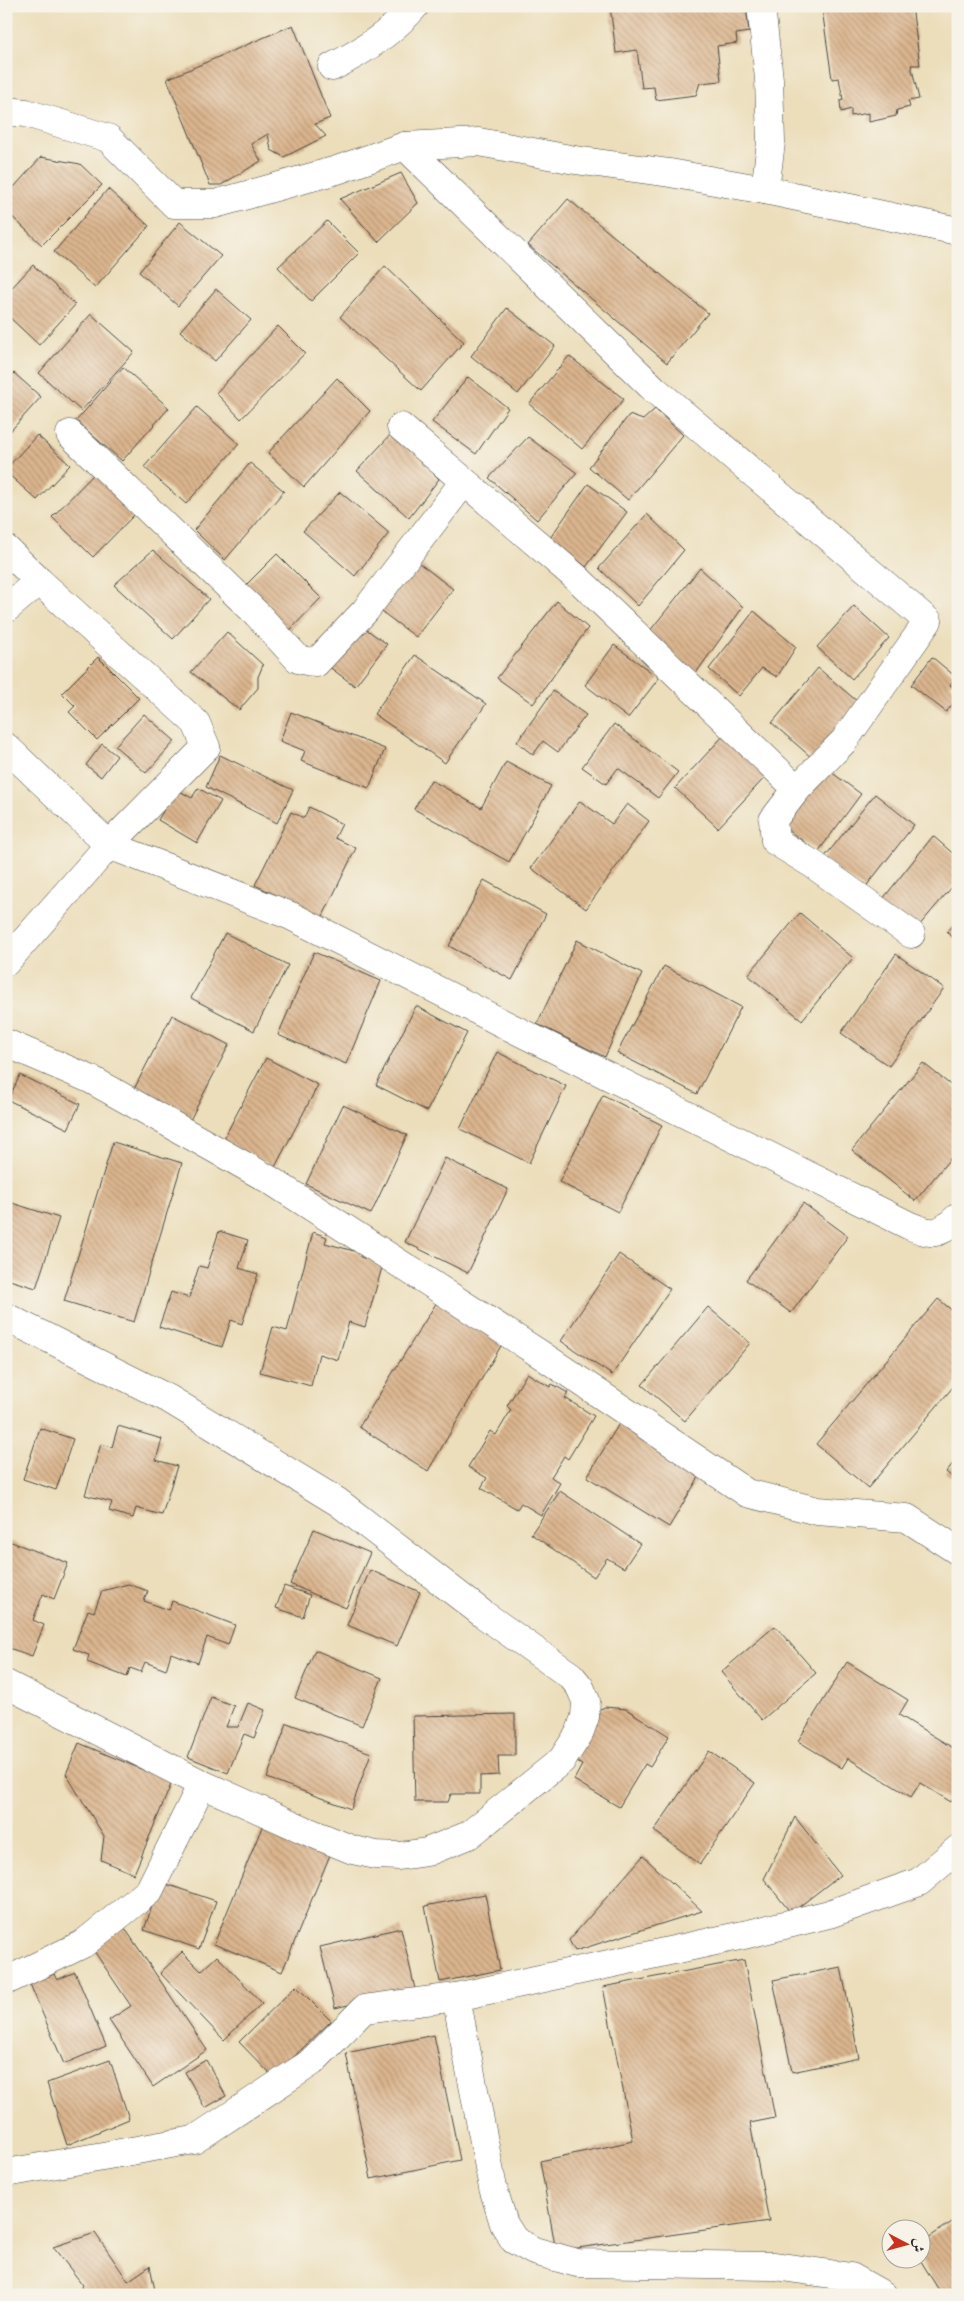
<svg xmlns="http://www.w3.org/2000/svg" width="964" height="2301" font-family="Cardo,Amiri,serif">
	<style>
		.building { fill: url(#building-back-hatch) }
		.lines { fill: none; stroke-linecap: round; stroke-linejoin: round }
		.minor-casing { stroke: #484641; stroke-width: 29 }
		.minor { stroke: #fff; stroke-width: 28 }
	</style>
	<defs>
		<pattern id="building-back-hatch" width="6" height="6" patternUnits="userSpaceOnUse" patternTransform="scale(1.25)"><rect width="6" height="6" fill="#dbb58e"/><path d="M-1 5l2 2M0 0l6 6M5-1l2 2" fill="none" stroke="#b29374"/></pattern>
	</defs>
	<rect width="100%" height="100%" fill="#f7f3e8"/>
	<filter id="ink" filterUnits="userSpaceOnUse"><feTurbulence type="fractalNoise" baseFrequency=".02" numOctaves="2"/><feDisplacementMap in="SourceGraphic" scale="10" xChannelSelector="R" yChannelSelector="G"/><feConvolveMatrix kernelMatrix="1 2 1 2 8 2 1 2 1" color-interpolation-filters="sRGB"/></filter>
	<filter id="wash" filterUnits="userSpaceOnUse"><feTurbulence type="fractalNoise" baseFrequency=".0096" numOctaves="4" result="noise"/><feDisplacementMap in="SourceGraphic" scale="20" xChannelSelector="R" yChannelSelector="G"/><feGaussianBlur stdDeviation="1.12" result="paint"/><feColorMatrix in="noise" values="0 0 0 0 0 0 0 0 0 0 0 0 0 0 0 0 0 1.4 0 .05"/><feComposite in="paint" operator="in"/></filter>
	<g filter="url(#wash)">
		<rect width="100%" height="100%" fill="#ecdebb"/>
		<g id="blocks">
			<!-- building -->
			<g class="building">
				<path d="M610,6H746L749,32L736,34L737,43L717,46L721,81L700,83L696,95L656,100L654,87L642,88L637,50L616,53Z"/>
				<path d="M825,6H912L920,65H911L919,99L908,101L910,107L897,110L896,116L869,122V113L851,116V109L841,112L840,101L843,100L839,78L832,79L822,9H826Z"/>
				<path d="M293,25L330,118L315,124L326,136L284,157L271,150L268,134L251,144L261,161L221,185H210L167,79Z"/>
				<path d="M41,157L80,164L102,185L42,245L6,211V196Z"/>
				<path d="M401,173L418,203L378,242L340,199Z"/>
				<path d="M108,189L149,226L95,288L54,252Z"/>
				<path d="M568,199L708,313L667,363L528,245Z"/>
				<path d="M327,221L359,253L311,301L278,267Z"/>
				<path d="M180,222L221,256L178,306L139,272Z"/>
				<path d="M33,265L75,305L39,345L6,314V294Z"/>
				<path d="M385,266L464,342L421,391L340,317Z"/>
				<path d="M216,289L251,320L215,361L180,331Z"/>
				<path d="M507,308L555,346L518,394L471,356Z"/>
				<path d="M91,314L134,352L81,411L39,373Z"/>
				<path d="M278,326L305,353L241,419L216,393Z"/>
				<path d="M569,356L624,399L582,449L529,404Z"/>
				<path d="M123,367L169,408L122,461L76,421Z"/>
				<path d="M14,373L41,397L6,436V381Z"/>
				<path d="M468,377L508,408L476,454L432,422Z"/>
				<path d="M337,378L370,411L304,487L268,453Z"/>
				<path d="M197,407L239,444L186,504L144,467Z"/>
				<path d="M655,409L683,435L628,500L589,467L629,415L643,420Z"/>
				<path d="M393,432L439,479L409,518L357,471Z"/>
				<path d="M37,435L70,465L37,500L6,472V469Z"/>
				<path d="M528,437L577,473L537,520L489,478Z"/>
				<path d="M250,463L284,491L225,560L194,530Z"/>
				<path d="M94,474L135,514L93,557L52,517Z"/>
				<path d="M588,484L627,512L586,567L550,538Z"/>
				<path d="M340,492L389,533L355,576L303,531Z"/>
				<path d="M647,514L684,550L638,606L599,568Z"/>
				<path d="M153,550L209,599L173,639L114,585Z"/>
				<path d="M277,554L321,598L289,631L245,586Z"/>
				<path d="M411,557L453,589L416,637L374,606Z"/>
				<path d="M700,568L743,607L696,673L649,632Z"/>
				<path d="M557,601L588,628L533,704L497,678Z"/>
				<path d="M854,606L889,638L852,679L817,647Z"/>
				<path d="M754,611L796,647L777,677L762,668L739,696L709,669Z"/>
				<path d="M359,624L387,644L355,686L328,666Z"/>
				<path d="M227,632L263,665L258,677V688L239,710L191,672Z"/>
				<path d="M614,645L659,678L628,718L585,685Z"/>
				<path d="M415,655L486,704L445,763L374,714Z"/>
				<path d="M98,657L139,698L97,740L69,712L75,706L62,693Z"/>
				<path d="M932,657L956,677L950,685L958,690V698L946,712L911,685Z"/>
				<path d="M818,668L858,702L812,758L772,723Z"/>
				<path d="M553,691L586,715L558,752L543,741L533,755L517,742Z"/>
				<path d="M291,712L385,749L369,788L301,761L305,751L280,741Z"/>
				<path d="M144,714L175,741L146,773L115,746Z"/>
				<path d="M614,724L678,772L658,798L618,768L606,784L582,767Z"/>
				<path d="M725,734L768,774L718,828L675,788Z"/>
				<path d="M102,744L117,756L101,777L86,765Z"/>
				<path d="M220,755L293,790L277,823L206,787Z"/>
				<path d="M506,762L551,786L509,862L414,809L431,780L481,808Z"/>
				<path d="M827,769L861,794L818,852L784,827Z"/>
				<path d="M198,788L221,801L197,843L158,820L176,789L192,798Z"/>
				<path d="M875,794L914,825L864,889L823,859Z"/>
				<path d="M580,801L612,824L627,804L649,821L586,909L531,868Z"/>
				<path d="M309,807L342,824L335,838L356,848L322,918L255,885L291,812L304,818Z"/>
				<path d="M933,836L958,858V880L912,934L878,905Z"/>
				<path d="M484,880L546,914L512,980L449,946Z"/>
				<path d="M800,913L853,958L802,1020L748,975Z"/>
				<path d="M958,920V942L947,932Z"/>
				<path d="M225,933L288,965L254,1031L191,998Z"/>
				<path d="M577,940L642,974L605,1057L537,1024Z"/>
				<path d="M314,952L381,981L346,1064L278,1035Z"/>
				<path d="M896,954L944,988L889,1066L841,1033Z"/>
				<path d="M664,966L741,1007L697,1094L617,1053Z"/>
				<path d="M416,1006L467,1033L427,1111L376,1085Z"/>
				<path d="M172,1015L229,1045L189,1122L132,1093Z"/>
				<path d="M497,1052L566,1086L529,1163L460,1129Z"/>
				<path d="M266,1058L318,1085L275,1167L223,1140Z"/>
				<path d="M923,1063L958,1091V1149L915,1201L852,1150Z"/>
				<path d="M20,1075L80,1104L68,1129L8,1100Z"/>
				<path d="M603,1095L662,1125L618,1212L559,1182Z"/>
				<path d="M343,1105L407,1135L371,1214L306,1184Z"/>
				<path d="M113,1142L182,1163L134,1322L64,1301Z"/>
				<path d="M445,1158L508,1189L468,1273L405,1242Z"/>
				<path d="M6,1201L59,1218L36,1288L6,1279Z"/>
				<path d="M803,1203L848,1236L791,1313L746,1280Z"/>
				<path d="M219,1231L248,1240L239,1268L258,1274L242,1324L231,1320L222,1347L159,1327L171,1292L189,1298L199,1266L207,1268Z"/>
				<path d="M313,1232L327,1237L325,1243L361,1253L360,1257L383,1264L365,1327L349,1322L338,1360L319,1354L311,1386L260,1372L273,1327L287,1331Z"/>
				<path d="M619,1254L670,1289L612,1375L561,1341Z"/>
				<path d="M440,1297L505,1339L428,1471L359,1427Z"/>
				<path d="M938,1299L958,1315V1381L868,1488L816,1444Z"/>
				<path d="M708,1307L750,1343L685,1421L642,1385Z"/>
				<path d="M527,1373L550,1387L552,1384L568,1393L565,1398L594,1416L568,1459L564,1456L551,1477L560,1483L541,1515L521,1503L517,1509L481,1488L487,1478L468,1467L490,1431L496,1435L511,1410L507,1406Z"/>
				<path d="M620,1422L702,1472L669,1527L587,1477Z"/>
				<path d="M118,1426L162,1439L156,1460L177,1466L162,1515L136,1508L133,1518L109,1511L112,1502L85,1495L101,1444L112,1447Z"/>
				<path d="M40,1428L73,1439L56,1490L23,1479Z"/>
				<path d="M958,1457V1482L946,1472Z"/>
				<path d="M560,1491L640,1544L624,1568L607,1558L594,1577L531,1534Z"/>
				<path d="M314,1529L370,1553L346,1608L290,1584Z"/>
				<path d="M6,1540L68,1563L54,1599L43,1594L33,1620L44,1625L32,1656L6,1647Z"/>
				<path d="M370,1570L420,1592L397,1646L347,1625Z"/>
				<path d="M128,1584L148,1591L144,1601L169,1610L172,1601L235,1625L228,1645L207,1637L198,1663L171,1653L166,1670L145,1662L141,1672L130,1668L127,1677L87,1662L89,1655L73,1649L88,1610L94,1612L102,1591Z"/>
				<path d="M284,1586L310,1595L303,1617L276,1608Z"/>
				<path d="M775,1626L816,1673L762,1720L721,1672Z"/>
				<path d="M315,1650L382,1678L362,1726L295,1698Z"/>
				<path d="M847,1662L908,1700L899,1715L958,1751V1791L951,1802L920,1783L911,1797L848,1758L842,1768L798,1741Z"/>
				<path d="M211,1697L234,1706L226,1727H238L248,1703L265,1710L254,1738L244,1734L228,1773L188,1757Z"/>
				<path d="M605,1707L626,1709L669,1736L650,1767L645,1764L619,1807L574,1780L582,1765L574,1760L596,1711Z"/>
				<path d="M515,1714V1756H498L499,1775L480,1776V1794H451L448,1802H415L413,1716Z"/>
				<path d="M287,1723L371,1753L351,1809L267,1778Z"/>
				<path d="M79,1743L172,1782L134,1874L101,1860L104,1836L66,1774Z"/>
				<path d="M709,1751L755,1783L700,1864L654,1831Z"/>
				<path d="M795,1817L840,1875L791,1913L764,1879Z"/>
				<path d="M264,1822L332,1850L282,1972L214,1944Z"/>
				<path d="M643,1856L702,1911L575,1951L569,1940Z"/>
				<path d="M160,1882L216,1901L199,1949L144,1930Z"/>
				<path d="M485,1894L500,1970L440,1982L425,1906Z"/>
				<path d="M122,1924L207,2050L153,2087L109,2020L131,2006L90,1945Z"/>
				<path d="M401,1928L415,1989L335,2008L320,1947Z"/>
				<path d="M182,1952L201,1971L217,1956L262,2003L224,2040L160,1973Z"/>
				<path d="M744,1960L775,2118L750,2123L769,2221L556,2251L540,2161L633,2141L603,1987Z"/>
				<path d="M841,1967L859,2058L792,2072L773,1980Z"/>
				<path d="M75,1972L106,2046L64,2064L30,1984L54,1974L57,1980Z"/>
				<path d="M296,1986L331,2021L273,2077L239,2042Z"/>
				<path d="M434,2035L460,2160L371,2179L346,2053Z"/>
				<path d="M110,2060L129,2119L67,2145L47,2083Z"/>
				<path d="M206,2060L226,2096L205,2108L185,2072Z"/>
				<path d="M958,2218V2295H942L919,2258H922V2242Z"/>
				<path d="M95,2233L128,2281L150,2266L156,2295H77L83,2285L53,2247Z"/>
			</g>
		</g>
	</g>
	<g filter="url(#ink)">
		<use href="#blocks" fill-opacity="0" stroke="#484641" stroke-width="1"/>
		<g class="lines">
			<!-- minor casing -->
			<g class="minor-casing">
				<g id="minor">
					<path d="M761,6L769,79L771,142L765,190"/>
					<path d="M332,67C362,52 393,31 415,6"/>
					<path d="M6,111L26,113L108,138L174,204H215L337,170L405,146L479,142L575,160L670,173L765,190L958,231"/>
					<path d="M405,146L655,390L928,621L844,741L797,789L773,820L775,841L814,865L911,934"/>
					<path d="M401,427L578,579L797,789"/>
					<path d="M70,434L257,614L298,659L316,663L365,611L463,483"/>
					<path d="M6,549L39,581L196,723L206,747L109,845L6,962"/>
					<path d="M6,609L39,581"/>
					<path d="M6,747L109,845L291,916L510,1027L908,1225C933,1235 937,1237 958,1217"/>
					<path d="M6,1043L92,1080L270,1180L540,1354L747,1493L817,1511L907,1518L958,1551"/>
					<path d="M6,1317L169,1399L338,1502L483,1614L571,1676L580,1687L586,1701L585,1717L579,1734L562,1760L469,1835L427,1852L399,1856L376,1855L353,1850L309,1832L202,1784L6,1684"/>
					<path d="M6,1981L83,1944L149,1891L202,1784"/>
					<path d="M456,1997L493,2188L504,2224L514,2240L534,2251L577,2263L775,2266L851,2277L883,2295"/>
					<path d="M6,2173L194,2140L312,2062L364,2009L456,1997L748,1934L829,1914L919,1882L958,1849"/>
				</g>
			</g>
			<!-- minor -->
			<use href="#minor" class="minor"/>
		</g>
	</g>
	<!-- margin -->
	<rect width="964" height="2301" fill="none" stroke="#f7f3e8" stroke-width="25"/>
	<!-- north arrow -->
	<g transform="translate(906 2244) rotate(96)"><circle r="24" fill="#f7f3e8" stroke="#a5a39c"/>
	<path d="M0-4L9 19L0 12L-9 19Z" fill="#c8321e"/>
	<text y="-8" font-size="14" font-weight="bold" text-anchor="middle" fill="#2b2b2b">ش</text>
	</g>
</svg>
